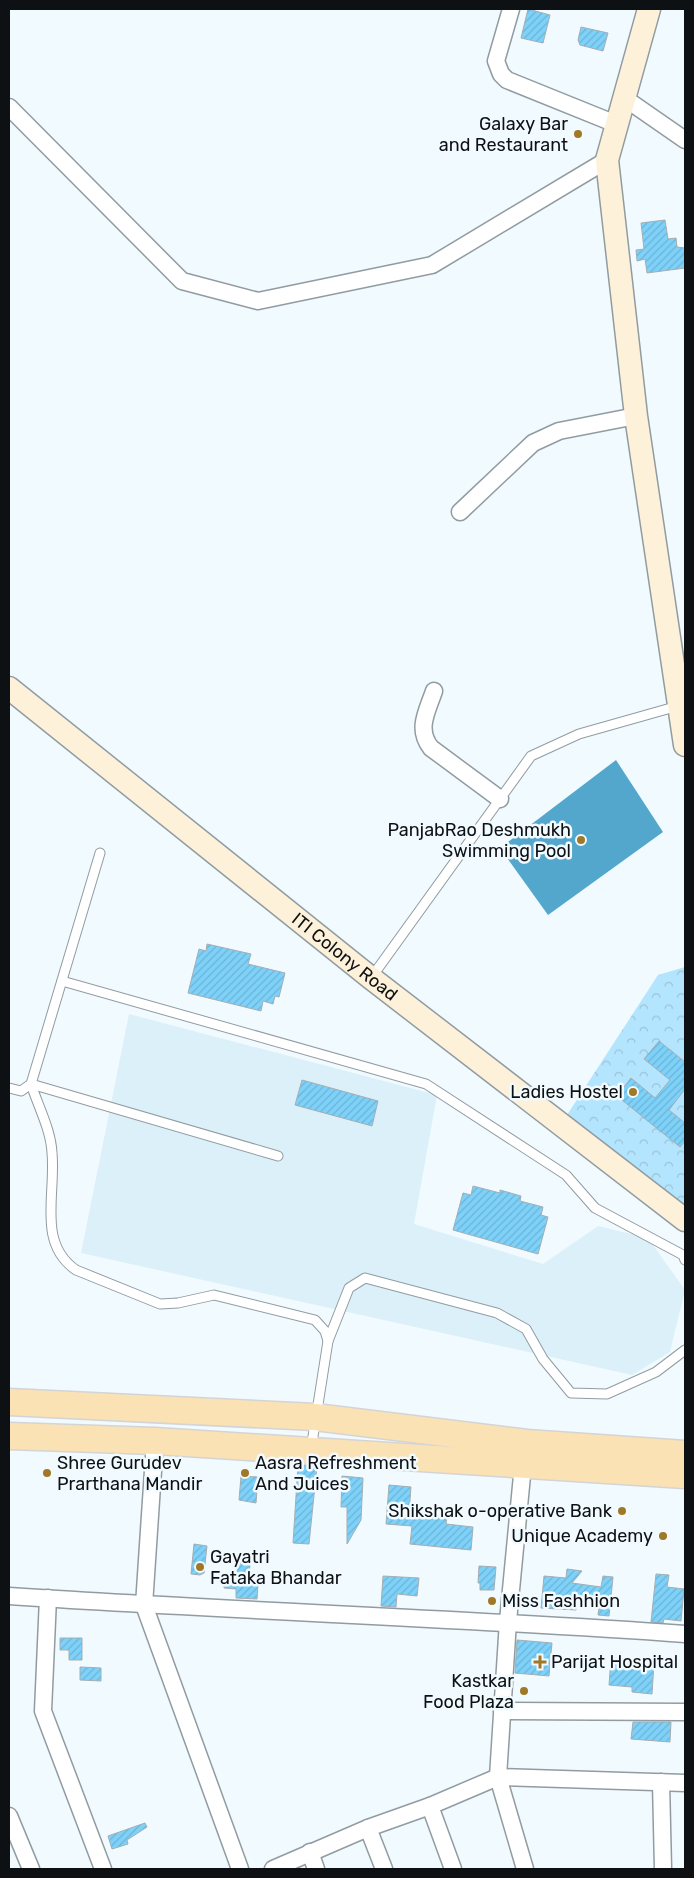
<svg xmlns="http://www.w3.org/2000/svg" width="694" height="1878" font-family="Rubik,sans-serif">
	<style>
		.built { fill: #dcf0fa }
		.park { fill: url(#park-crowns) }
		.water { fill: #53a7cc }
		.building { fill: url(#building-hatch); stroke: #a3aeb3 }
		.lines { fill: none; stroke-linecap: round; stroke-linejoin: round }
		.lane-casing { stroke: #919ca1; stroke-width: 11 }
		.street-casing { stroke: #919ca1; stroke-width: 19 }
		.secondary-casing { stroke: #919ca1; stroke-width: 25 }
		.primary-casing { stroke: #d4d4d5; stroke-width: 29 }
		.lane { stroke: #fff; stroke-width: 9 }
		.street { stroke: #fff; stroke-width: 16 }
		.secondary { stroke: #fdf1da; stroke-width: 22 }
		.primary { stroke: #fbe2b5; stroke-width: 26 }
		.poi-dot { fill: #a07826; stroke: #f1faff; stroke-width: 2 }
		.labels { text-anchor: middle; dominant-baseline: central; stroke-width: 5; stroke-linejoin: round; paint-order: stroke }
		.poi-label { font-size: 18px; fill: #0e1113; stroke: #f1faff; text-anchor: end }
		.street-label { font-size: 18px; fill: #0e1113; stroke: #f1faff }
	</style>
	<defs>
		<pattern id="park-crowns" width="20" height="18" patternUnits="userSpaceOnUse" patternTransform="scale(1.25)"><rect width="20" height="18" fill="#b4e5fe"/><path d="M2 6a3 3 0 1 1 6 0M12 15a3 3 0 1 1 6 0" fill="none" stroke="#9ac3d9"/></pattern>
		<pattern id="building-hatch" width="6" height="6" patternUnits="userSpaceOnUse" patternTransform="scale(1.25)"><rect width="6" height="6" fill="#7ed2f9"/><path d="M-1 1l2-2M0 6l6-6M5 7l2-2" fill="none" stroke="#6cb3d5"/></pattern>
	</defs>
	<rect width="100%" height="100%" fill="#f1faff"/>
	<!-- built -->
	<path class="built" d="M129,1014L437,1095L414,1224L543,1264L598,1226L648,1238L685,1290L670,1352L632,1375L81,1253Z"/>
	<!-- park -->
	<path class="park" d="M685,967V1209L567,1115L658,975Z"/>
	<!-- water -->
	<path class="water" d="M616,760L663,832L548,915L500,848Z"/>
	<!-- building -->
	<g class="building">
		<path d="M528,9L550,15L543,43L521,38Z"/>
		<path d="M581,27L608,33L603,51L580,45L578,40Z"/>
		<path d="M665,220L668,239L676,238L677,247L685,248V268L647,273L645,259L637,261L636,250L644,249L641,223Z"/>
		<path d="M207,944L251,954L248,964L285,973L279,997L275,996L273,1004L263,1001L261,1011L188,993L199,949L206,951Z"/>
		<path d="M659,1041L685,1062V1089L669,1110L685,1123V1141L680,1147L617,1096L631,1078L655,1098L670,1080L644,1059Z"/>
		<path d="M302,1080L378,1101L372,1126L295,1105Z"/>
		<path d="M473,1186L500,1193V1190L521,1196L520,1201L543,1207L541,1215L548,1217L538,1254L453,1230L463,1193L471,1195Z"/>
		<path d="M298,1465L317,1466L309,1544L293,1543Z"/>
		<path d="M241,1476L258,1477L256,1503L239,1500Z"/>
		<path d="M342,1476L363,1478L361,1520L347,1544V1507H341Z"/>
		<path d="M389,1485L411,1487L409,1513L447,1517L446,1524L473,1527L471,1550L410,1544L412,1526L386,1524Z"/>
		<path d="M194,1544L207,1546L204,1573L200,1575L191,1574Z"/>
		<path d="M238,1563H250L249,1584L258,1585L257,1599L236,1598V1589L224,1588L225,1573L237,1574Z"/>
		<path d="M479,1566L496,1567L494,1590H480V1583H478Z"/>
		<path d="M567,1569L582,1571L572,1583L601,1587L603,1576L613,1577L609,1616L598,1615L600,1599L577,1596L576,1610L541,1608L544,1576L566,1578Z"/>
		<path d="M656,1574L669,1575L667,1587L684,1589L681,1621L664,1619L663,1623L651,1622Z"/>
		<path d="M383,1576L419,1578L417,1596L397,1594L396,1607L381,1606Z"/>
		<path d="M60,1638H82V1660H69V1650H60Z"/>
		<path d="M517,1640L552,1643L549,1676L515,1673Z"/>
		<path d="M611,1658L654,1663L652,1694L632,1692V1687L609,1685Z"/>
		<path d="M80,1667L101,1668V1681L80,1680Z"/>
		<path d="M633,1722H671L670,1742L631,1739Z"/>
		<path d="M145,1823L147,1827L127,1840L128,1844L112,1849L108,1836Z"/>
	</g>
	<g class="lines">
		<!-- lane casing -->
		<g class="lane-casing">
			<g id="lane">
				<path d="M371,978L531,756L579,734L678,706"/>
				<path d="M62,981L426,1084L566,1175L595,1208L683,1255L685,1260"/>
				<path d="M9,1088L21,1091L31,1084L100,853"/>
				<path d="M278,1156L31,1084C38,1106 51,1130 52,1153C56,1195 37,1243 76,1270L160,1304L178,1303L214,1295L315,1320L325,1331L328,1341"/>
				<path d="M311,1449L328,1341L349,1288L365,1278L497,1313L526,1329L543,1359L571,1393L607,1394L656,1372L685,1350"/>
			</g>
		</g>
		<!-- street casing -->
		<g class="street-casing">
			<g id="street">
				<path d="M511,9L496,61L501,74L507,80L616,124"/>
				<path d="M623,97L685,140"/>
				<path d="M9,107L182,281L258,301L432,265L607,160"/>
				<path d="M460,512L533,443L559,431L636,416"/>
				<path d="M434,691C427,712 416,729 431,748L500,799"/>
				<path d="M155,1441L144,1605L240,1869"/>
				<path d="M523,1465L508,1621L498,1777L525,1869"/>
				<path d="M9,1596C234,1611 460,1618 685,1634"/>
				<path d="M48,1598L43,1711L103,1869"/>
				<path d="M502,1711L685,1712"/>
				<path d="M661,1782L663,1869"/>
				<path d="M430,1806L453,1869"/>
				<path d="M9,1816L31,1869"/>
				<path d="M368,1828L384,1869"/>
				<path d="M310,1852L316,1869"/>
				<path d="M273,1869L368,1828L430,1806L498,1777L685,1783"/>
			</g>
		</g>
		<!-- secondary casing -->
		<g class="secondary-casing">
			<g id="secondary">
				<path d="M649,9L607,160L636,416L685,745"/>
				<path id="s1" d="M9,688L371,978L685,1220"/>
			</g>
		</g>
		<!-- primary casing -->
		<g class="primary-casing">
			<g id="primary">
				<path d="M9,1402L315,1417L527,1443L685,1454"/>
				<path d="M9,1436L155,1441L685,1475"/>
			</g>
		</g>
		<!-- lane -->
		<use href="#lane" class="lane"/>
		<!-- street -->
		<use href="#street" class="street"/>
		<!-- secondary -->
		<use href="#secondary" class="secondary"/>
		<!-- primary -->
		<use href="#primary" class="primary"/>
	</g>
	<!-- markers -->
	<g class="poi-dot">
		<circle cx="578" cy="134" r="5"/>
		<circle cx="581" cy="840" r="5"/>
		<circle cx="633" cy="1092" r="5"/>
		<circle cx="47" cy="1473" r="5"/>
		<circle cx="245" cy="1473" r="5"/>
		<circle cx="622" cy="1511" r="5"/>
		<circle cx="663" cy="1536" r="5"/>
		<circle cx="200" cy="1567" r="5"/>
		<circle cx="492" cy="1601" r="5"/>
		<path d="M537.5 1654.5h5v5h5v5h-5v5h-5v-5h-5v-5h5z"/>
		<circle cx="524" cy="1691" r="5"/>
	</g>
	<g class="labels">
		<!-- poi labels -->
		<g class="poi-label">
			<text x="568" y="124">Galaxy Bar<tspan x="568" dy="21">and Restaurant</tspan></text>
			<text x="571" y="830">PanjabRao Deshmukh<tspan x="571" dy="21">Swimming Pool</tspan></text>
			<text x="623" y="1092">Ladies Hostel</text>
			<text x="57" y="1463" text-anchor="start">Shree Gurudev<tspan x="57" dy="21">Prarthana Mandir</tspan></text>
			<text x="255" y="1463" text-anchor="start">Aasra Refreshment<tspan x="255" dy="21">And Juices</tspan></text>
			<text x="612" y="1511">Shikshak o-operative Bank</text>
			<text x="653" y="1536">Unique Academy</text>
			<text x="210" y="1557" text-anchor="start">Gayatri<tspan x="210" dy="21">Fataka Bhandar</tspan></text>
			<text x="502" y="1601" text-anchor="start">Miss Fashhion</text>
			<text x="551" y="1662" text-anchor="start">Parijat Hospital</text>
			<text x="514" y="1681">Kastkar<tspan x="514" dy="21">Food Plaza</tspan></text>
		</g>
		<!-- street labels -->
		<g class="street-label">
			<text stroke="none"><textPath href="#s1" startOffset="430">ITI Colony Road</textPath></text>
		</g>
	</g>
	<!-- border -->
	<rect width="694" height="1878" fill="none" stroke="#0e1113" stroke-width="20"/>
</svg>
